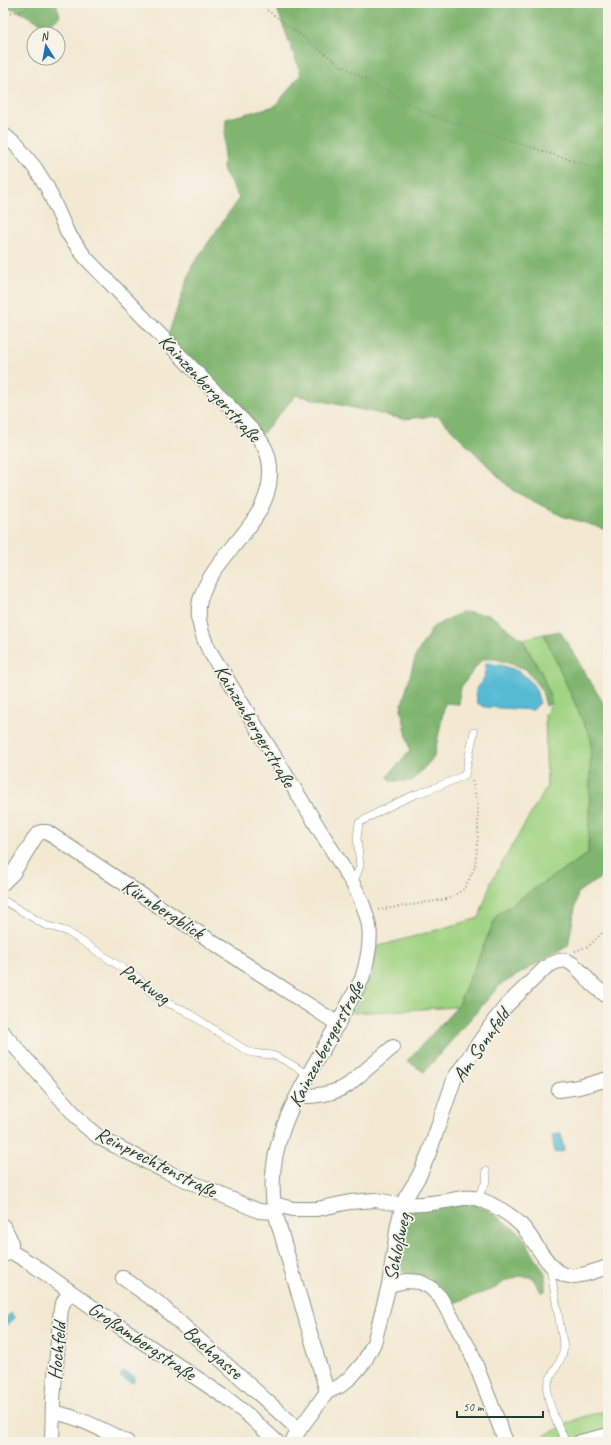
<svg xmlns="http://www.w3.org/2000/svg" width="611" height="1445" font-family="Caveat,sans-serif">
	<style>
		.green { fill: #a0d382; stroke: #60885b }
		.forest { fill: #80b570; stroke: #507952 }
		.water { fill: #56bad5; stroke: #3a7c84 }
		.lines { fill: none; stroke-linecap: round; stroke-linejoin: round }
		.lane-casing { stroke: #899384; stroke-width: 8 }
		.street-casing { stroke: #899384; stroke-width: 16 }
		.path { stroke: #899384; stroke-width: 2; stroke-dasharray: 1 3; stroke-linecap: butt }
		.lane { stroke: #fff; stroke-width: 7 }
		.street { stroke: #fff; stroke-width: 14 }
		.labels { text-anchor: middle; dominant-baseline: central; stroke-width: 3.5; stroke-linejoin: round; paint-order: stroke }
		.street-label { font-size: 20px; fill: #1f3d34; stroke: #f7f3e8 }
	</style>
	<rect width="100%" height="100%" fill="#f7f3e8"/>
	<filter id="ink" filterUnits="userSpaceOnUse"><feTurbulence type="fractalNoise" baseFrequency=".025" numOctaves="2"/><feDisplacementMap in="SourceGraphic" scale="8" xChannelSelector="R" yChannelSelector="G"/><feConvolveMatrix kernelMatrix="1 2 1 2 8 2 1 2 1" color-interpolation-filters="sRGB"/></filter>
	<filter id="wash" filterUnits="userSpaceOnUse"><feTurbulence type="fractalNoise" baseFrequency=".012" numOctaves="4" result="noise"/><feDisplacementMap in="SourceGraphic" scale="16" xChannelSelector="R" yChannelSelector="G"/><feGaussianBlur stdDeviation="0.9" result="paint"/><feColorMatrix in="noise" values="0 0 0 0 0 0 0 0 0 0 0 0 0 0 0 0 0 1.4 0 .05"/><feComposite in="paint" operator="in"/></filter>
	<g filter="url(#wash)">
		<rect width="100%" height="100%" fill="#f3e9d3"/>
		<!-- green -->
		<g class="green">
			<path d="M544,634L591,739L588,854L538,886L497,915L457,1007L353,1013L372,974L376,947L479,918L491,882L547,786L545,715L552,703L542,674L522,639Z"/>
			<path d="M608,1410V1442H531L579,1418Z"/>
		</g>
		<!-- forest -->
		<g class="forest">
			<path d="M3,3H56L60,16L49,27L14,9L3,10Z"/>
			<path d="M275,3H608V530L562,516L512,490L438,416L403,419L296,395L261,435L167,338L192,266L239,198L223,169L226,119L275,106L301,74Z"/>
			<path d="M462,612L490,615L522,639L542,674L552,703L546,706L542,691L526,669L496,659H482L461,687L459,704L445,703L434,757L412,781H391L388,776L410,751L401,708L416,655L433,627Z"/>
			<path d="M560,631L608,711V873L578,892L568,946L500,985L424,1072L407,1061L457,1007L497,915L538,886L588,854L591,739L544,634Z"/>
			<path d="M461,1204L476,1205L485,1208L520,1233L545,1273V1291L541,1292L532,1277L519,1276L505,1281L496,1288L456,1302L447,1296L429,1277L410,1274L400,1270L403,1231L408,1210Z"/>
		</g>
		<!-- water -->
		<g class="water">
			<path d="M486,663C505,665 525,670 535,688C537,692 538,698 540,703L533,710L485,707L477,703L476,689L484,679Z"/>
			<path d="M561,1134L564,1151L555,1153L552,1135Z"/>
			<path d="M11,1313L15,1318L4,1327L3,1320Z"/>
			<path d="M123,1371L135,1377L133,1383L120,1377Z"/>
		</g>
	</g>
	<g filter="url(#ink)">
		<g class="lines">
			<!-- lane casing -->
			<g class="lane-casing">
				<g id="lane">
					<path d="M353,884L360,866L357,838L359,823C376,813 395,803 414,795C431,789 448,783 465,775L474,732"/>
					<path d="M3,900L45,925L66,931L80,940L139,979L148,990L160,1000L184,1010L247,1051C255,1055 263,1053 272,1055C285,1059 297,1068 308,1075"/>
					<path d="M477,1198L487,1180L486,1171"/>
					<path d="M550,1267L564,1348C562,1362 554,1369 549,1381C542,1395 559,1428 566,1442"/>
				</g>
			</g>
			<!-- street casing -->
			<g class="street-casing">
				<g id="street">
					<path d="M3,134L18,147L35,168L47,187L67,232L85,257L254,432C266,446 271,458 270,476C268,525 212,556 200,600C196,618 201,634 209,650L353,884C373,921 374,939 362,979C350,1001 339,1022 326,1044C296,1096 263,1149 275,1212L327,1392"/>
					<path d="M3,883L13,873L36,836L41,832H47L253,969L338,1024"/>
					<path d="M3,1033L84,1125L100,1138L165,1171L259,1211L275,1212"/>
					<path d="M559,1090L579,1087L608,1079"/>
					<path d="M298,1095C312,1098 336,1093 348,1085L393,1047"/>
					<path d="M274,1204L293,1209H317L350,1202L376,1200L403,1205L406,1197L419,1176L429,1153L455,1077L494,1021L507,1005L546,967C552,964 559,959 567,961C577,965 585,977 593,985C598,989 603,993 608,997"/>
					<path d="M3,1226C8,1234 16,1246 7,1254"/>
					<path d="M3,1244L10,1251L32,1264L113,1322L225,1397L248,1415L277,1442"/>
					<path d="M123,1278L157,1302L299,1430"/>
					<path d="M389,1285L406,1281L420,1282L430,1287L440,1297L470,1350L506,1442"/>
					<path d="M53,1412C79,1417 103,1430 127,1442"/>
					<path d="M52,1442L53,1399L61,1308L64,1301L70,1292"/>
					<path d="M292,1442L299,1430L327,1392L340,1386L352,1376L364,1362L374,1343L389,1285L398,1224L403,1205C415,1205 427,1204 439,1202C451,1201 467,1195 479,1199C493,1204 512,1215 522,1226C535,1240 549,1274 570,1276C582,1277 597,1270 608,1267"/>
					<path d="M580,1442L608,1435"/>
				</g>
			</g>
			<!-- path -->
			<g class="path">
				<path d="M264,3L267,10L340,65L430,115L608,172"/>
				<path d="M3,13L19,12L39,3"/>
				<path d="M378,910L448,899L464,889L475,867L478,835V806L472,780"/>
				<path d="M575,951L589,946L608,927"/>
			</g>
			<!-- lane -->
			<use href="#lane" class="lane"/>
			<!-- street -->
			<use href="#street" class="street"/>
		</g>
	</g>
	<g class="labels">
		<!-- street labels -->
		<g class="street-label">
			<text transform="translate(210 388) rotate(47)">Kainzenbergerstraße</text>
			<text transform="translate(255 726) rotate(59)">Kainzenbergerstraße</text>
			<text transform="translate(163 909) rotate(33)">Kürnbergblick</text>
			<text transform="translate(145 984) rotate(35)">Parkweg</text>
			<text transform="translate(326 1044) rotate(-62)">Kainzenbergerstraße</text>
			<text transform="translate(481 1045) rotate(-55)">Am Sonnfeld</text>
			<text transform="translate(156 1162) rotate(27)">Reinprechtenstraße</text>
			<text transform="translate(397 1247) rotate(-78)">Schloßweg</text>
			<text transform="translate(142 1341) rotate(34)">Großambergstraße</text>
			<text transform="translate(57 1351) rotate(-85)">Hochfeld</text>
			<text transform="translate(213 1352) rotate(41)">Bachgasse</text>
		</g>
	</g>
	<!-- margin -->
	<rect width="611" height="1445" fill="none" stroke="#f7f3e8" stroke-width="16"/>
	<!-- north arrow -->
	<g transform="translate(46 46) rotate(349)"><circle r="19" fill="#f7f3e8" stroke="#a1aaa0"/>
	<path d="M0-3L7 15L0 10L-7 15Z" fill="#1f6fb2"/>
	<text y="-6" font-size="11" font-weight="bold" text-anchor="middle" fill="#1f3d34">N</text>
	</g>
	<!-- scale -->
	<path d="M457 1411v6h86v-6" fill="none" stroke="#1f3d34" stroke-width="2"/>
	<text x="463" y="1411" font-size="12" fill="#1f3d34" stroke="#f7f3e8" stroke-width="3" paint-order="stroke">50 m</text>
</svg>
